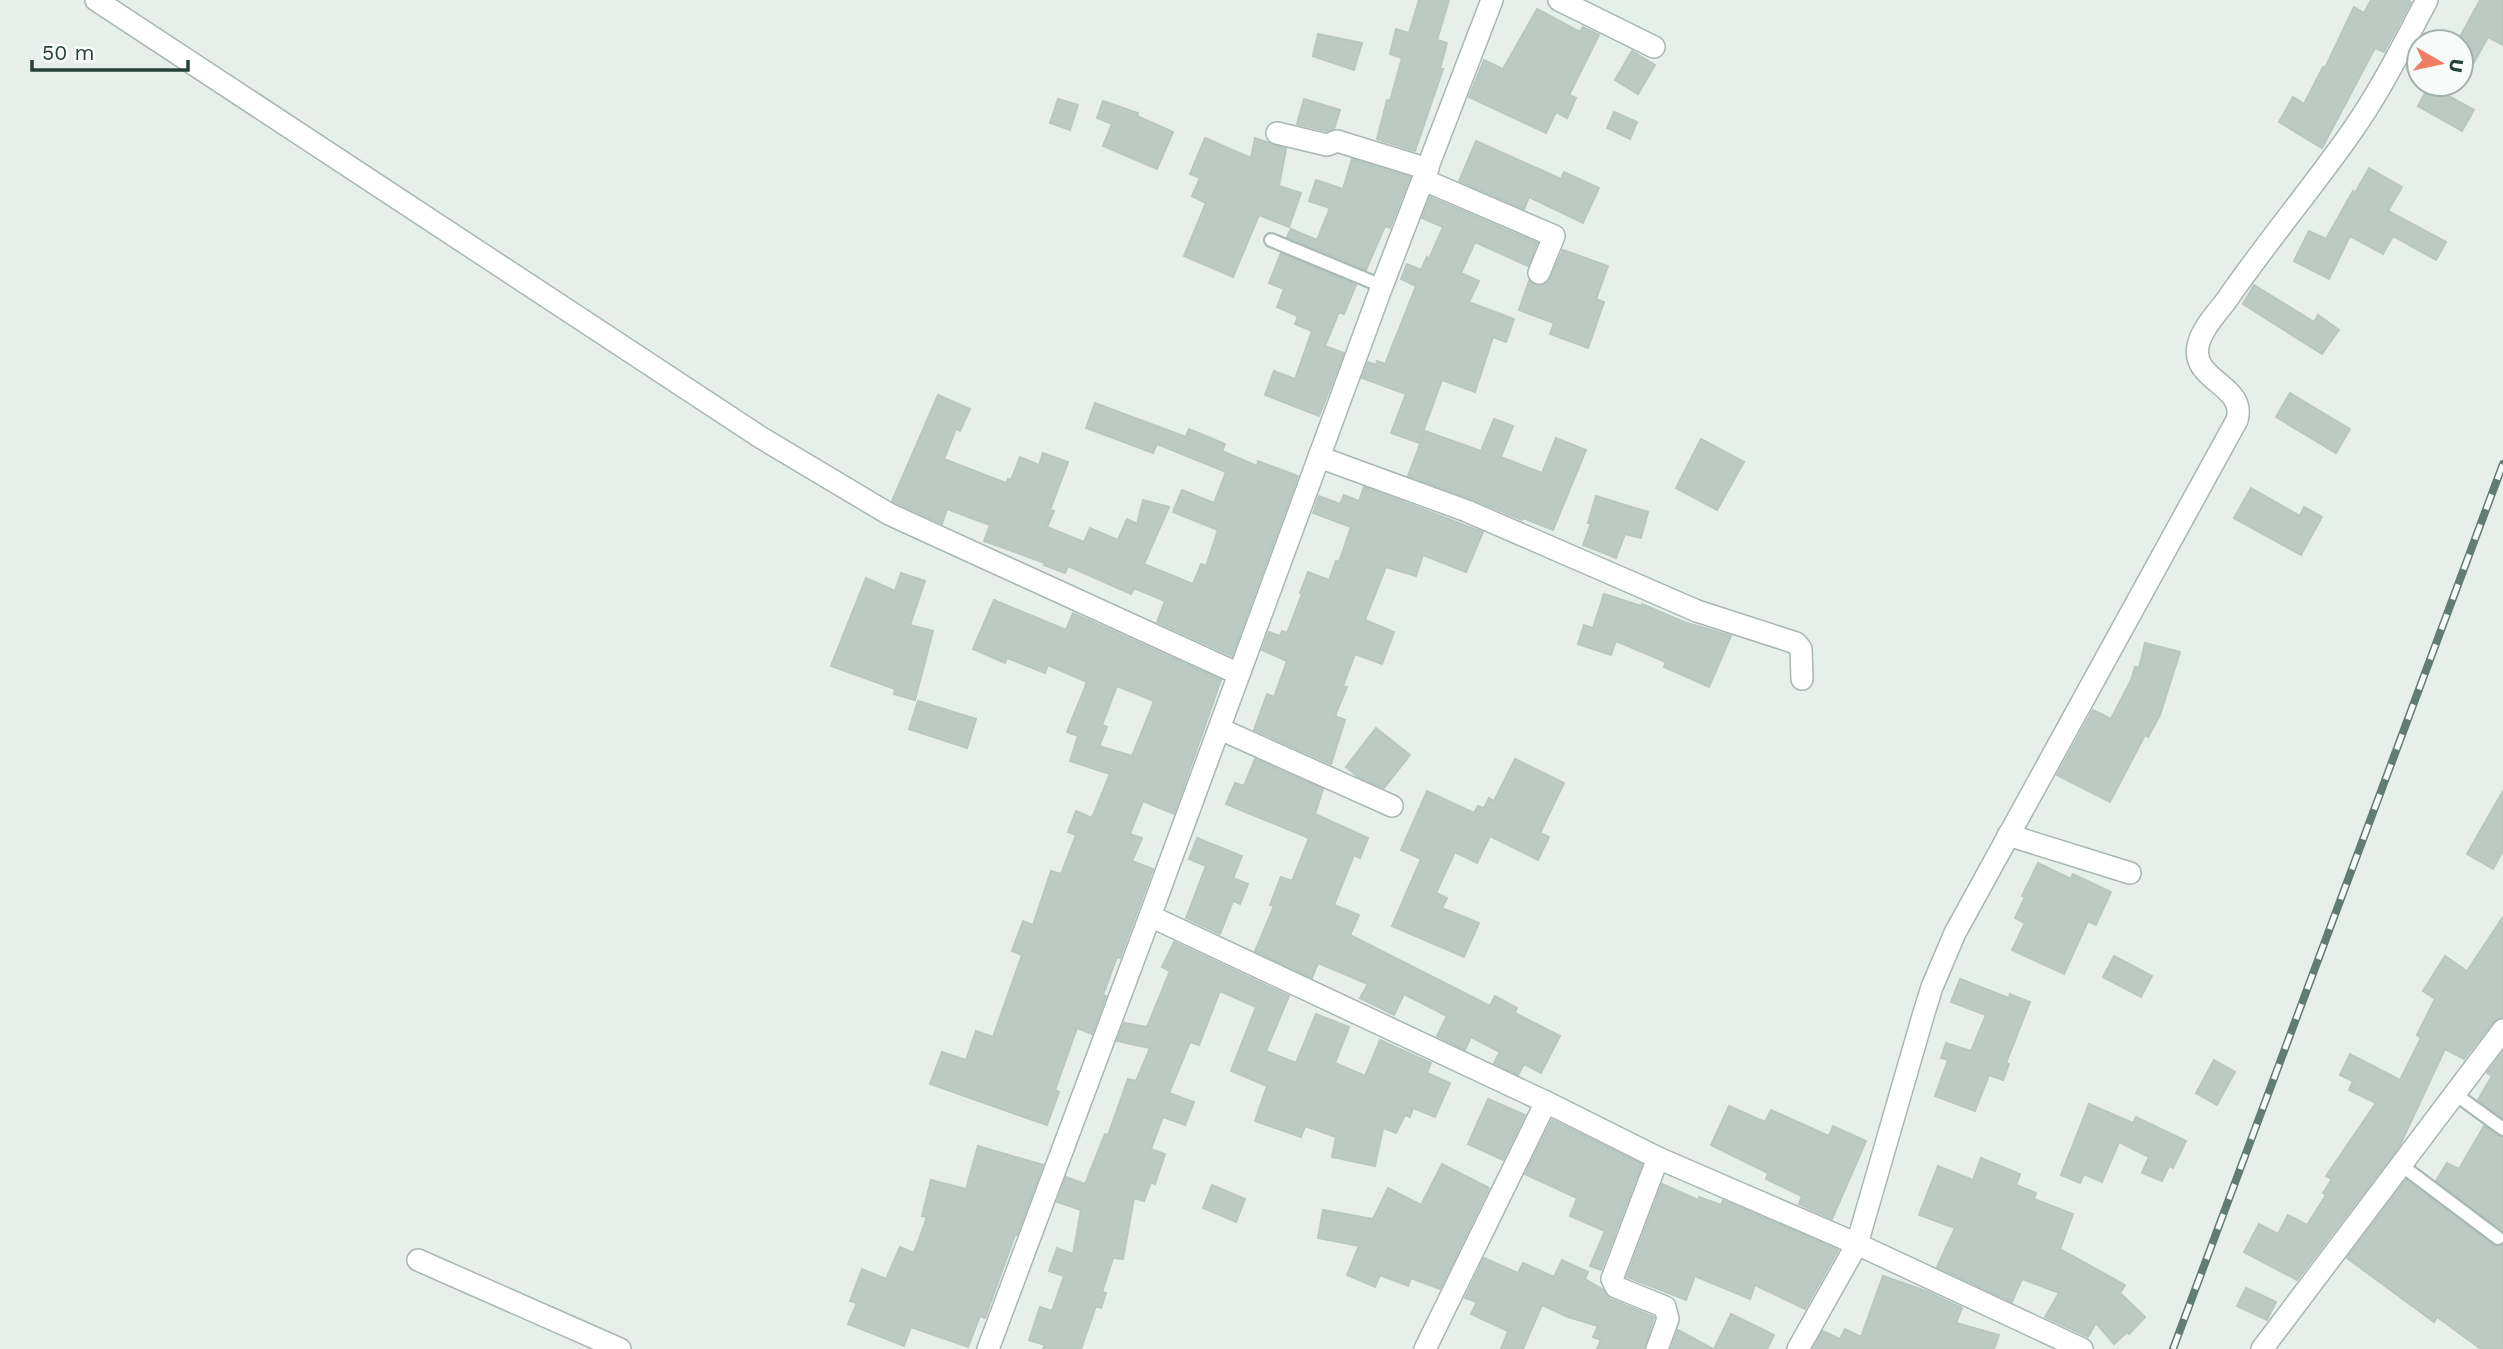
<svg xmlns="http://www.w3.org/2000/svg" width="2503" height="1349" font-family="'Work Sans',sans-serif">
	<style>
		.building { fill: #bbcac3; stroke: #b8c8c1; stroke-width: 2; fill-rule: evenodd }
		.lines { fill: none; stroke-linecap: round; stroke-linejoin: round }
		.service-casing { stroke: #a8b7b1; stroke-width: 16 }
		.minor-casing { stroke: #a8b7b1; stroke-width: 24 }
		.service { stroke: #fff; stroke-width: 12 }
		.minor { stroke: #fff; stroke-width: 21 }
		.rail-casing { stroke: #607c73; stroke-width: 8 }
		.rail { stroke: #f7fbf9; stroke-width: 5; stroke-dasharray: 16; stroke-linecap: butt }
	</style>
	<rect width="100%" height="100%" fill="#e6efea"/>
	<!-- building -->
	<g class="building">
		<path d="M1419,0H1449L1437,40L1447,43L1440,69H1443L1415,151L1377,139L1387,100L1390,101L1402,58L1390,54L1396,29L1409,33Z"/>
		<path d="M2371,0H2408L2411,2L2384,52L2375,48L2322,148L2279,122L2293,97L2304,104L2323,67L2325,68L2354,7L2364,13Z"/>
		<path d="M2480,0H2503V45L2488,37L2472,66L2461,60V35Z"/>
		<path d="M1537,9L1580,32L1583,27L1599,35L1569,95L1576,98L1567,118L1556,112L1546,133L1469,97L1484,60L1503,69Z"/>
		<path d="M1318,34L1362,43L1354,70L1313,56Z"/>
		<path d="M1632,51L1655,65L1638,94L1615,80Z"/>
		<path d="M2429,85L2474,110L2462,131L2418,106Z"/>
		<path d="M1058,99L1078,105L1070,130L1050,123Z"/>
		<path d="M1304,99L1340,110L1334,129L1326,131L1297,124Z"/>
		<path d="M1103,101L1138,113L1137,116L1173,132L1157,169L1103,146L1112,124L1097,118Z"/>
		<path d="M1614,112L1637,122L1630,139L1607,128Z"/>
		<path d="M1205,138L1251,158L1255,138L1286,149L1279,186L1301,193L1289,227L1259,215L1233,277L1184,256L1206,203L1192,196L1200,178L1190,174Z"/>
		<path d="M1476,141L1561,179L1564,172L1599,188L1583,223L1529,197L1524,209L1459,181Z"/>
		<path d="M1352,159L1410,177L1390,228L1385,226L1366,270L1287,237L1291,229L1317,240L1330,208L1309,201L1316,180L1343,189Z"/>
		<path d="M2369,168L2402,187L2388,211L2446,242L2436,260L2393,236L2383,254L2350,236L2329,279L2294,261L2309,231L2326,239L2353,191L2355,193Z"/>
		<path d="M1430,197L1537,243L1528,266L1475,242L1461,273L1479,281L1469,302L1514,319L1506,342L1493,337L1475,392L1442,380L1419,443L1391,433L1406,394L1362,378L1368,362L1376,365L1377,361L1385,364L1416,286L1401,279L1407,264L1421,270L1427,257L1429,259L1443,227L1422,218Z"/>
		<path d="M1563,250L1608,266L1596,299L1604,302L1588,348L1550,334L1554,323L1519,310L1529,281L1540,286L1548,283Z"/>
		<path d="M1281,253L1356,285L1344,314L1339,312L1325,346L1344,353L1319,416L1265,395L1274,371L1295,379L1312,331L1295,324L1298,316L1277,307L1284,289L1269,283Z"/>
		<path d="M2254,285L2314,322L2318,315L2339,330L2322,354L2243,304Z"/>
		<path d="M2290,393L2350,429L2336,453L2276,417Z"/>
		<path d="M938,395L970,409L960,431L956,429L944,459L1006,483L1008,479L1011,480L1020,457L1039,465L1043,453L1068,462L1050,510L1054,511L1047,527L1084,542L1090,528L1118,540L1127,519L1137,524L1143,500L1169,507L1144,564L1193,584L1201,564L1206,566L1218,530L1173,512L1182,490L1214,503L1226,472L1157,444L1153,453L1086,428L1095,403L1186,437L1189,429L1225,444L1222,451L1257,466L1258,461L1298,476L1232,656L1157,622L1165,601L1134,588L1131,594L1068,566L1065,573L1044,565L1045,563L984,541L990,525L947,509L942,524L892,501Z"/>
		<path d="M1494,419L1513,426L1501,457L1542,473L1556,438L1586,450L1553,530L1523,518L1522,520L1472,499L1408,476L1425,431L1481,451Z"/>
		<path d="M1701,439L1744,462L1717,510L1676,488Z"/>
		<path d="M1364,487L1483,532L1466,572L1423,555L1416,576L1386,567L1365,620L1394,632L1382,664L1355,654L1343,686L1347,687L1335,716L1345,720L1331,764L1254,730L1267,694L1274,697L1287,661L1262,650L1269,632L1280,636L1282,631L1287,633L1302,594L1300,593L1308,572L1329,580L1336,561L1339,562L1351,527L1313,513L1319,496L1340,504L1344,495L1359,501Z"/>
		<path d="M2251,488L2300,516L2304,507L2322,517L2301,555L2234,518Z"/>
		<path d="M1596,496L1648,512L1641,538L1625,534L1616,558L1583,545L1591,523H1588Z"/>
		<path d="M901,573L925,581L910,625L933,631L915,700L894,694L895,689L831,666L866,578L895,591Z"/>
		<path d="M1604,594L1641,606L1642,604L1684,622L1731,636L1709,687L1664,667L1666,662L1616,641L1611,655L1578,644L1584,625L1593,628Z"/>
		<path d="M994,600L1066,630L1073,613L1221,680L1174,814L1143,801L1130,834L1142,838L1132,861L1153,869L1120,958L1117,957L1103,995L1106,996L1092,1034L1077,1028L1055,1090L1059,1092L1047,1125L930,1084L942,1052L966,1060L976,1031L993,1037L1022,955L1012,951L1023,921L1033,925L1051,871L1061,874L1076,835L1068,832L1076,811L1092,818L1110,774L1070,761L1078,736L1067,732L1087,682L1048,665L1045,673L1007,658L1005,663L973,649ZM1117,686L1154,701L1132,756L1099,746L1107,727L1102,725Z"/>
		<path d="M2145,643L2180,652L2160,715L2148,737L2145,735L2110,802L2057,775L2093,710L2111,719L2131,680L2135,667L2139,668Z"/>
		<path d="M918,701L976,719L967,748L909,729Z"/>
		<path d="M1376,728L1410,755L1384,788L1358,777L1346,767Z"/>
		<path d="M1255,759L1323,789L1315,814L1368,838L1360,858L1354,855L1334,905L1359,915L1350,935L1490,1006L1495,996L1517,1008L1515,1013L1560,1036L1541,1073L1524,1064L1518,1075L1494,1063L1500,1052L1471,1037L1465,1050L1437,1036L1447,1016L1404,994L1394,1015L1360,998L1368,984L1318,963L1312,978L1255,951L1274,906L1270,905L1281,877L1292,881L1309,838L1226,804L1235,783L1244,786Z"/>
		<path d="M1515,759L1564,783L1540,833L1549,837L1538,860L1490,836L1477,863L1455,852L1436,893L1447,898L1442,908L1479,923L1464,957L1392,926L1421,859L1401,850L1427,791L1474,813L1478,806L1484,808L1489,798L1494,801Z"/>
		<path d="M2503,791V851L2493,869L2467,854Z"/>
		<path d="M1197,838L1242,856L1233,878L1248,884L1240,904L1233,901L1220,934L1186,918L1206,866L1189,859Z"/>
		<path d="M2038,863L2071,879L2073,874L2111,892L2096,925L2088,921L2064,974L2012,950L2025,923L2015,918L2025,897L2022,896Z"/>
		<path d="M2503,917V1017L2493,1022L2464,1059L2445,1049L2400,1145L2297,1280L2244,1252L2259,1224L2278,1234L2288,1215L2307,1225L2326,1195L2323,1193L2332,1179L2326,1176L2376,1103L2349,1090L2353,1081L2340,1075L2350,1054L2400,1080L2421,1038L2417,1035L2435,999L2423,991L2445,956L2467,971Z"/>
		<path d="M1174,942L1289,996L1266,1051L1296,1063L1316,1014L1349,1027L1335,1063L1365,1076L1380,1040L1431,1063L1427,1073L1450,1083L1435,1117L1413,1108L1410,1117L1405,1115L1396,1133L1383,1128L1375,1166L1332,1157L1336,1137L1305,1126L1301,1137L1255,1121L1267,1086L1231,1071L1256,1007L1220,991L1199,1045L1190,1042L1169,1093L1194,1102L1185,1125L1163,1117L1151,1149L1165,1154L1155,1184L1151,1182L1144,1201L1134,1198L1123,1259L1113,1258L1102,1292L1106,1293L1101,1308L1096,1306L1081,1349H1043L1045,1345L1029,1340L1040,1307L1052,1311L1064,1276L1049,1271L1057,1248L1073,1254L1081,1210L1057,1202L1066,1177L1085,1184L1105,1134L1108,1135L1128,1079L1136,1081L1150,1048L1117,1041L1124,1023L1147,1027L1170,971L1162,967Z"/>
		<path d="M2114,956L2152,976L2141,997L2103,977Z"/>
		<path d="M1960,979L2009,998L2010,994L2030,1002L2006,1063L2009,1064L2003,1080L1989,1075L1975,1111L1935,1096L1948,1060L1941,1058L1946,1043L1971,1051L1986,1015L1951,1002Z"/>
		<path d="M2503,1052V1118L2478,1100L2492,1076L2487,1073Z"/>
		<path d="M2214,1060L2235,1072L2217,1105L2196,1093Z"/>
		<path d="M1488,1099L1525,1115L1503,1160L1468,1144Z"/>
		<path d="M2089,1104L2133,1123L2136,1117L2186,1141L2173,1168L2169,1166L2162,1181L2142,1173L2149,1157L2119,1142L2102,1182L2084,1174L2080,1183L2061,1175Z"/>
		<path d="M1729,1106L1765,1122L1771,1110L1829,1136L1833,1126L1866,1141L1832,1219L1799,1204L1802,1196L1766,1179L1768,1173L1711,1145Z"/>
		<path d="M1552,1120L1642,1164L1601,1270L1590,1266L1605,1231L1570,1216L1577,1198L1525,1174Z"/>
		<path d="M2484,1126L2503,1138V1231L2436,1181L2447,1163L2459,1169Z"/>
		<path d="M978,1146L1043,1165L1017,1235H1015L985,1318L980,1316L968,1347L911,1327L904,1346L848,1324L857,1303L850,1301L862,1269L886,1279L900,1247L914,1253L927,1217L922,1216L931,1180L966,1189Z"/>
		<path d="M1981,1158L2020,1174L2016,1185L2036,1193L2034,1199L2073,1214L2060,1249L2125,1285L2120,1293L2145,1317L2129,1334L2127,1332L2114,1344L2096,1323L2088,1337L2045,1317L2059,1293L2022,1279L2012,1302L1937,1267L1955,1228L1919,1215L1938,1166L1973,1180Z"/>
		<path d="M1442,1164L1489,1188L1440,1289L1411,1278L1408,1286L1380,1275L1375,1287L1347,1275L1359,1246L1318,1238L1323,1210L1373,1219L1388,1188L1421,1205Z"/>
		<path d="M2406,1180L2493,1245H2503V1349H2481L2437,1317L2434,1322L2347,1258Z"/>
		<path d="M1662,1184L1698,1200L1699,1197L1721,1205L1723,1200L1838,1250L1805,1309L1755,1285L1750,1299L1695,1276L1686,1300L1627,1277Z"/>
		<path d="M1212,1185L1245,1199L1236,1222L1203,1208Z"/>
		<path d="M1484,1258L1518,1273L1523,1263L1554,1277L1562,1260L1588,1272L1585,1279L1602,1289L1610,1299L1654,1317L1644,1349H1597L1601,1340L1593,1337L1598,1326L1568,1317L1542,1305L1523,1349H1501L1508,1331L1471,1314L1477,1302L1465,1298Z"/>
		<path d="M1883,1276L1926,1291L1962,1308L1956,1323L1999,1335L1994,1349H1813L1823,1331L1840,1339L1845,1329L1861,1337Z"/>
		<path d="M2246,1288L2276,1302L2267,1320L2237,1306Z"/>
		<path d="M1731,1314L1774,1335L1767,1349H1714Z"/>
		<path d="M1678,1330L1713,1349H1671Z"/>
	</g>
	<g class="lines">
		<!-- service casing -->
		<g class="service-casing">
			<g id="service">
				<path d="M1271,240L1382,286"/>
				<path d="M2455,1094L2503,1129"/>
				<path d="M2401,1165L2498,1238"/>
			</g>
		</g>
		<!-- minor casing -->
		<g class="minor-casing">
			<g id="minor">
				<path d="M96,0L760,437L889,514L1239,674"/>
				<path d="M1559,0L1654,47"/>
				<path d="M1277,133L1327,145L1337,141L1428,169"/>
				<path d="M1424,180L1554,236L1539,273"/>
				<path d="M1319,457L1467,511L1697,611L1796,643L1801,649L1802,679"/>
				<path d="M1220,729L1392,806"/>
				<path d="M2008,835L2130,873"/>
				<path d="M1150,916L1546,1102L1658,1158L1857,1244L2082,1349"/>
				<path d="M418,1260L620,1349"/>
				<path d="M988,1349L1150,916L1382,286L1492,0"/>
				<path d="M1425,1349L1546,1102"/>
				<path d="M1657,1349L1668,1319L1665,1307L1616,1287L1612,1279L1658,1158"/>
				<path d="M1798,1349L1857,1244L1923,1016L1932,987L1955,933L2237,420C2247,385 2191,381 2198,346C2201,330 2216,314 2226,301C2265,244 2310,191 2350,134C2380,92 2403,45 2427,0"/>
				<path d="M2262,1349L2503,1030"/>
			</g>
		</g>
		<!-- service -->
		<use href="#service" class="service"/>
		<!-- minor -->
		<use href="#minor" class="minor"/>
		<!-- rail casing -->
		<g class="rail-casing">
			<path id="rail" d="M2173,1349L2503,464"/>
		</g>
		<!-- rail -->
		<use href="#rail" class="rail"/>
	</g>
	<!-- north arrow -->
	<g transform="translate(2440 63) rotate(99)"><circle r="33" fill="#f7fbf9" stroke="#a3b1ac" stroke-width="2"/>
	<path d="M0-5L12 26L0 18L-12 26Z" fill="#ef7d64"/>
	<text y="-10" font-size="19" font-weight="bold" text-anchor="middle" fill="#254138">U</text>
	</g>
	<!-- scale -->
	<path d="M32 60v10h156v-10" fill="none" stroke="#254138" stroke-width="3.5"/>
	<text x="42" y="60" font-size="21" fill="#254138" stroke="#f7fbf9" stroke-width="5" paint-order="stroke">50 m</text>
</svg>
